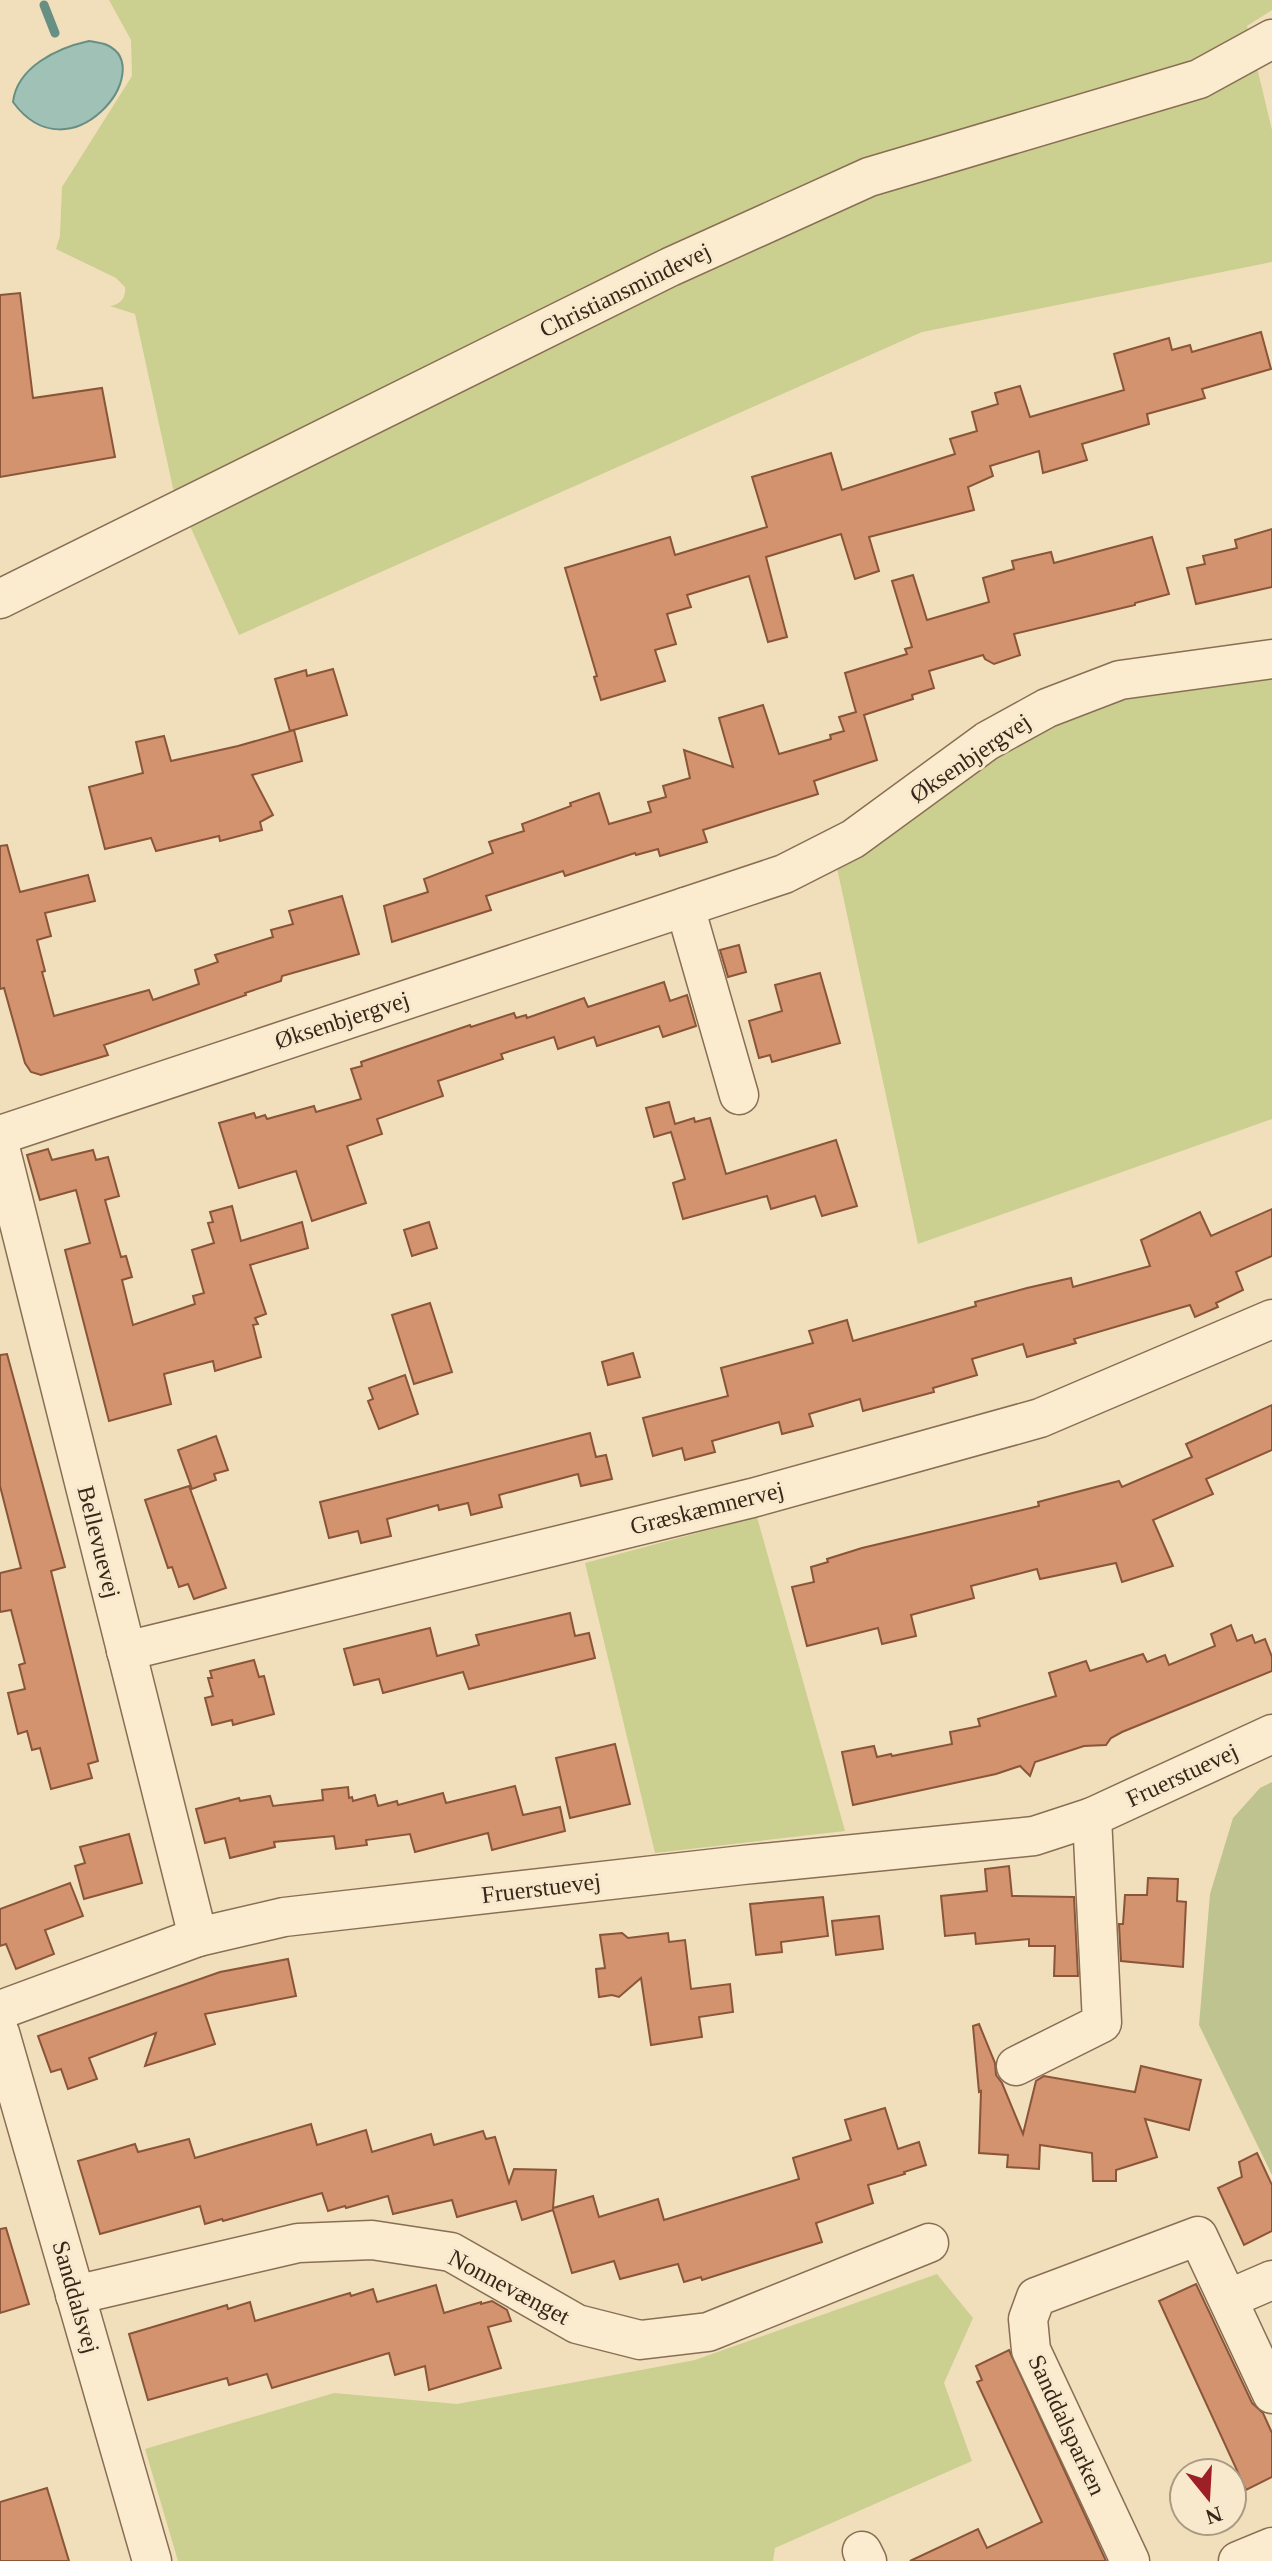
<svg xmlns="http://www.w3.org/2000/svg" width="1272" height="2561" font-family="Georgia,serif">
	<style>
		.green { fill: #cbcf8f }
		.cemetery { fill: #bfc390 }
		.water { fill: #a0c1b6; stroke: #678f84; stroke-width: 2 }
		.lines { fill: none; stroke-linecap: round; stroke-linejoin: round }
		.stream { stroke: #678f84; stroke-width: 9 }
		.building { fill: #d2936e; stroke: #8a5538; stroke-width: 2 }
		.minor-casing { stroke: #896e54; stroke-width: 41 }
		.minor { stroke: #fbeccf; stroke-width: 38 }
		.labels { text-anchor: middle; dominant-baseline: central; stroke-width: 6; stroke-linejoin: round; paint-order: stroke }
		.street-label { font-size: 24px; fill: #37271a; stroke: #f8e9cc }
	</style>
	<rect width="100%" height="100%" fill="#f1dfbc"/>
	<!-- green -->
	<g class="green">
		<path d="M109,0H1272V10L1247,26L1272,130V262L922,332L239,635L173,488L135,314L110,306C121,304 126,298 125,287L116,278L56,249L60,236L62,187L132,76L131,40Z"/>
		<path d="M1272,675V1119L918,1244L837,868C918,810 998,742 1093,706C1149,685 1212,682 1272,675Z"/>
		<path d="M757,1517L845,1831L655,1853L585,1563Z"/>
		<path d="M937,2274L973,2318L944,2383L972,2461L775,2548L773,2561H178L145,2449L334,2393L457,2404L695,2360Z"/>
	</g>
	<!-- cemetery -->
	<path class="cemetery" d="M1272,1782V2175L1199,2025L1210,1894L1233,1818L1260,1788Z"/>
	<!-- water -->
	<path class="water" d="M89,41C95,42 102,43 107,45C159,69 70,180 13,102C17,67 57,48 89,41Z"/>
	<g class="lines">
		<!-- stream -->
		<path class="stream" d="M44,5L55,33"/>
	</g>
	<!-- building -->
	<g class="building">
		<path d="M20,293L33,398L102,388L115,457L0,477V295Z"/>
		<path d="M1261,332L1271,369L1202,389L1205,398L1147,414L1149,424L1082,444L1087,460L1043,473L1039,451L990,466L993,476L968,487L974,510L869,537L879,571L855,579L841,534L766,557L787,637L768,642L749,576L687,595L691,607L667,614L676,644L655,650L665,681L601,700L594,677L597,676L565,568L670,537L675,555L767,527L752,477L831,453L842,490L955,454L950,439L977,431L972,412L998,404L995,393L1020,386L1030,417L1124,390L1114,354L1169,338L1172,350L1190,345L1192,352Z"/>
		<path d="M1272,529V587L1196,604L1187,568L1205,564L1203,556L1237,548L1235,540Z"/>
		<path d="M1152,537L1169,594L1135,603V605L1014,634L1020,655L994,664L985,659L983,655L929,671L934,688L912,695L913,699L864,715L877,760L814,781L818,794L703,830L707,842L660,856L658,849L636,855L635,853L565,876L563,871L486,896L491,910L392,942L384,906L428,892L424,879L493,853L489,842L524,831L522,824L571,806L570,803L599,793L609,824L651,812L648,802L666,797L663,786L690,778L684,750L733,767L719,718L763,705L779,754L831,739L830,735L844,731L839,717L856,712L845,673L907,654L905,649L912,647L892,581L913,575L927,620L989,602L983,578L1014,569L1012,561L1051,552L1054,563Z"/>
		<path d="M333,669L347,715L290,731L275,679L306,670L307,676Z"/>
		<path d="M294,730L302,761L252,775L273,815L260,822L262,830L220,841L219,836L156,851L151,838L105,849L89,787L143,773L136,742L164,736L171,761L238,746Z"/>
		<path d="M7,845L20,892L88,875L95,901L45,913L51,936L37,940L45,971L42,972L54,1016L149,990L153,1000L199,984L195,970L218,962L215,955L273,937L271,930L293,924L289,911L342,896L359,954L282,976L281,981L245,993L246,995L104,1045L108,1055L41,1075L31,1072L25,1063L4,988L0,989V846Z"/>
		<path d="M739,945L746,972L728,977L720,950Z"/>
		<path d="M820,973L840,1043L772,1062L770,1055L759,1058L749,1021L782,1011L775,985Z"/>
		<path d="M664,982L670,1001L687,995L696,1026L663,1037L659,1026L597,1046L594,1037L558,1049L554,1037L501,1054L503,1059L438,1081L443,1096L377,1119L382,1134L347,1146L366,1203L312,1221L296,1171L239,1188L219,1123L254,1113L256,1118L265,1115L267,1119L314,1106L316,1112L361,1099L351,1069L362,1066L361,1062L470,1025L471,1027L514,1013L516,1018L526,1015L527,1018L584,998L588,1007Z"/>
		<path d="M669,1102L675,1124L694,1118L695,1122L710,1118L726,1174L836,1140L857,1206L822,1216L815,1196L771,1209L767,1196L683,1219L673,1183L685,1179L671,1132L654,1137L646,1108Z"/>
		<path d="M48,1149L52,1160L93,1150L96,1160L108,1157L119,1196L105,1200L121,1257L126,1256L132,1277L122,1280L133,1325L195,1304L193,1296L204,1293L192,1250L214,1243L208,1223L213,1222L210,1212L232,1206L241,1241L302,1222L308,1248L250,1265L266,1314L255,1318L258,1324L253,1325L261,1357L215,1371L213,1361L164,1374L171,1404L109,1421L65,1250L90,1243L76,1190L40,1200L27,1155Z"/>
		<path d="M1272,1209V1256L1236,1272L1243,1290L1216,1303L1218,1307L1195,1317L1190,1305L1074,1339L1076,1343L1027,1357L1023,1344L972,1359L977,1375L933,1388L934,1392L863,1411L860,1399L809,1414L813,1426L782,1434L779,1422L712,1441L715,1452L685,1460L682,1448L653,1456L643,1418L728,1396L721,1368L813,1343L809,1331L847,1320L853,1341L976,1306L975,1302L1027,1288L1071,1278L1073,1287L1150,1266L1141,1240L1200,1212L1211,1236Z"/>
		<path d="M429,1222L437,1248L412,1256L404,1230Z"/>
		<path d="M430,1303L452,1372L414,1384L392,1315Z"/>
		<path d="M633,1353L640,1377L608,1385L602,1362Z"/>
		<path d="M7,1354L65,1567L51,1571L98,1761L88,1764L92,1778L51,1789L40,1748L32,1750L27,1731L18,1734L8,1693L25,1689L19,1665L25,1663L11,1610L0,1612V1573L21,1568L0,1486V1355Z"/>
		<path d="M405,1375L418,1414L379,1429L368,1401L373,1399L369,1388Z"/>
		<path d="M1272,1405V1450L1206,1479L1213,1494L1153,1520L1173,1566L1122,1582L1116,1563L1040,1579L1037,1569L971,1586L974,1598L911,1615L916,1636L882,1644L878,1628L807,1646L792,1587L814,1582L811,1567L828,1562L827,1559L862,1548L1039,1506L1038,1502L1119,1481L1122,1487L1192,1457L1186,1444Z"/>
		<path d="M590,1433L596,1457L606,1455L612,1479L581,1486L578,1474L499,1495L502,1507L471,1515L468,1503L439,1510L438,1505L387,1519L391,1536L361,1543L358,1531L329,1538L320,1502Z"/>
		<path d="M216,1436L228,1470L214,1474L216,1480L192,1489L178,1450Z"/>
		<path d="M189,1486L226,1588L194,1599L188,1584L179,1587L172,1567L168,1568L145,1500Z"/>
		<path d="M570,1613L575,1636L589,1633L595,1658L469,1689L463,1672L383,1693L379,1679L354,1685L344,1649L430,1628L437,1656L479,1645L476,1635Z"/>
		<path d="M1231,1625L1237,1641L1252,1635L1255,1643L1265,1639L1272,1657V1671L1122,1732L1111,1738L1106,1745L1084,1746L1035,1762L1030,1776L1020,1766L996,1774L853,1805L842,1752L874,1746L877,1757L891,1754L892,1756L952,1744L950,1732L980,1726L978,1719L1056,1696L1049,1673L1086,1661L1090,1671L1143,1654L1147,1662L1165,1655L1169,1665L1215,1646L1211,1634Z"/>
		<path d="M254,1660L259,1677L264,1676L274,1714L233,1725L232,1720L212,1725L205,1698L213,1696L208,1678H212L210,1671Z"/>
		<path d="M615,1744L630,1804L570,1818L556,1758Z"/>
		<path d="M515,1786L523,1815L560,1807L565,1831L492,1850L488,1833L415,1852L410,1834L366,1840L367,1845L336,1849L334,1836L274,1842L275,1847L230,1858L225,1838L205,1843L196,1809L239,1798L240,1801L270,1796L273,1806L323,1800L322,1790L348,1787L349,1798L352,1797L353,1801L375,1795L378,1806L397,1801L398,1805L443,1793L446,1803Z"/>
		<path d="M129,1834L142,1883L84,1899L75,1866L85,1863L80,1847Z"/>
		<path d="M1009,1866L1012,1896L1074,1897L1078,1976H1054L1055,1946H1029V1939L976,1944L975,1933L945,1936L941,1896L987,1891L985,1869Z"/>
		<path d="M1148,1878L1178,1879L1177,1901L1186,1902L1183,1967L1121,1961L1119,1924H1123L1125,1895H1147Z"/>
		<path d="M70,1883L83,1916L45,1930L54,1954L16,1969L6,1944L0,1946V1909Z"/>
		<path d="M823,1897L828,1936L781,1942L782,1952L756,1955L750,1904Z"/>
		<path d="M879,1916L883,1949L836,1955L832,1921Z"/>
		<path d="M622,1933L628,1938L668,1933L669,1942L685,1940L691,1989L730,1984L733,2012L699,2017L702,2037L651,2045L641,1978L619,1997L612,1995L599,1997L596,1969L605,1968L600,1935Z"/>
		<path d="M288,1959L296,1996L205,2014L215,2044L145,2066L156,2033L89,2058L97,2079L68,2089L61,2069L51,2072L38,2036L220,1972Z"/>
		<path d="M979,2024L995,2063L996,2075L1002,2083L1023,2134L1036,2081L1044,2076L1135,2092L1141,2066L1201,2080L1189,2130L1145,2119L1157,2157L1116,2170V2181H1093L1092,2153L1040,2145L1039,2169L1007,2167L1008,2155L979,2153L981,2091L979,2092L973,2026Z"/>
		<path d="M885,2108L898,2149L919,2142L926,2165L904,2172L905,2174L868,2185L873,2203L816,2223L822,2242L702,2280L701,2277L684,2282L678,2264L620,2279L614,2261L572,2273L553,2210L522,2220L516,2201L457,2217L452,2200L393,2214L388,2196L346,2208L345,2206L328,2211L322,2193L223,2221L222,2219L205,2224L200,2206L100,2234L78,2161L135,2144L138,2152L189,2139L195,2158L311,2124L317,2145L366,2130L372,2152L431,2134L434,2145L483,2131L486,2139L495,2137L509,2183L514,2169L556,2170L553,2208L593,2196L599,2217L658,2199L664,2220L799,2179L793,2158L851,2140L845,2120Z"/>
		<path d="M1257,2153L1272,2185V2231L1244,2245L1218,2188L1242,2177L1239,2162Z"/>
		<path d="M6,2228L29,2304L0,2313V2229Z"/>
		<path d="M1196,2284L1252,2403L1263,2413L1272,2433V2477L1246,2490L1159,2301Z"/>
		<path d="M436,2285L444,2313L481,2302V2304L492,2301L507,2310L511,2321L488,2327L501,2368L429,2390L425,2366L395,2375L389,2353L272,2388L267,2374L229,2385L227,2378L148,2400L129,2334L227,2305L228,2309L250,2302L255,2321L350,2293L351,2296L373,2289L377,2302Z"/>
		<path d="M1009,2350L1106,2561H910L978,2529L987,2548L1042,2522L977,2382L982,2380L976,2366Z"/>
		<path d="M47,2488L69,2561H0V2502Z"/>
	</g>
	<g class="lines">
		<!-- minor casing -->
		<g class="minor-casing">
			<g id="minor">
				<path d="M0,599L670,267L869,177L1199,79L1272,39"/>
				<path d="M685,907L739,1095"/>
				<path d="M0,1135L784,874L853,839L987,741L1047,708L1120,680L1272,659"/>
				<path d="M0,1147L198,1937"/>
				<path d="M126,1651L752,1498L1040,1418L1272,1319"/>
				<path d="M0,2010L198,1937L284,1917L743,1865L1034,1836L1092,1817L1272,1734"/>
				<path d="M0,2033L152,2561"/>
				<path d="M1016,2066L1102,2023L1092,1817"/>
				<path d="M75,2295L298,2243L372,2240L451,2252L577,2324L640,2340L708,2332L929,2243"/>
				<path d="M1228,2299L1272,2280"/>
				<path d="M862,2551L867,2561"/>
				<path d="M1130,2561L1031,2350L1028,2319L1036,2297L1198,2236L1272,2394"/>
				<path d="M1238,2561L1272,2547"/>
			</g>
		</g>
		<!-- minor -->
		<use href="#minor" class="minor"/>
	</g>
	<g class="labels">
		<!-- street labels -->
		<g class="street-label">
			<text transform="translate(625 290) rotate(-26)">Christiansmindevej</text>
			<text transform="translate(970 758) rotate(-34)">Øksenbjergvej</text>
			<text transform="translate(342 1020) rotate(-18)">Øksenbjergvej</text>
			<text transform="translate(707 1508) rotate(-14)">Græskæmnervej</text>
			<text transform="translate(99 1542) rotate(76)">Bellevuevej</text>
			<text transform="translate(1182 1775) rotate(-25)">Fruerstuevej</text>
			<text transform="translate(541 1888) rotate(-7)">Fruerstuevej</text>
			<text transform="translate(509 2287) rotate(28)">Nonnevænget</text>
			<text transform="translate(76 2297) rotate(74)">Sanddalsvej</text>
			<text transform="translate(1067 2425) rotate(65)">Sanddalsparken</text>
		</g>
	</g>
	<!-- north arrow -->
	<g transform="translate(1208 2497) rotate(162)"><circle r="38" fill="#f8e9cc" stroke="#ab9b85" stroke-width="2"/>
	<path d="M0-6L14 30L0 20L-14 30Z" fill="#9d2026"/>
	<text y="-12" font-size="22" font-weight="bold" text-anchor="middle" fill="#37271a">N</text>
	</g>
</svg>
